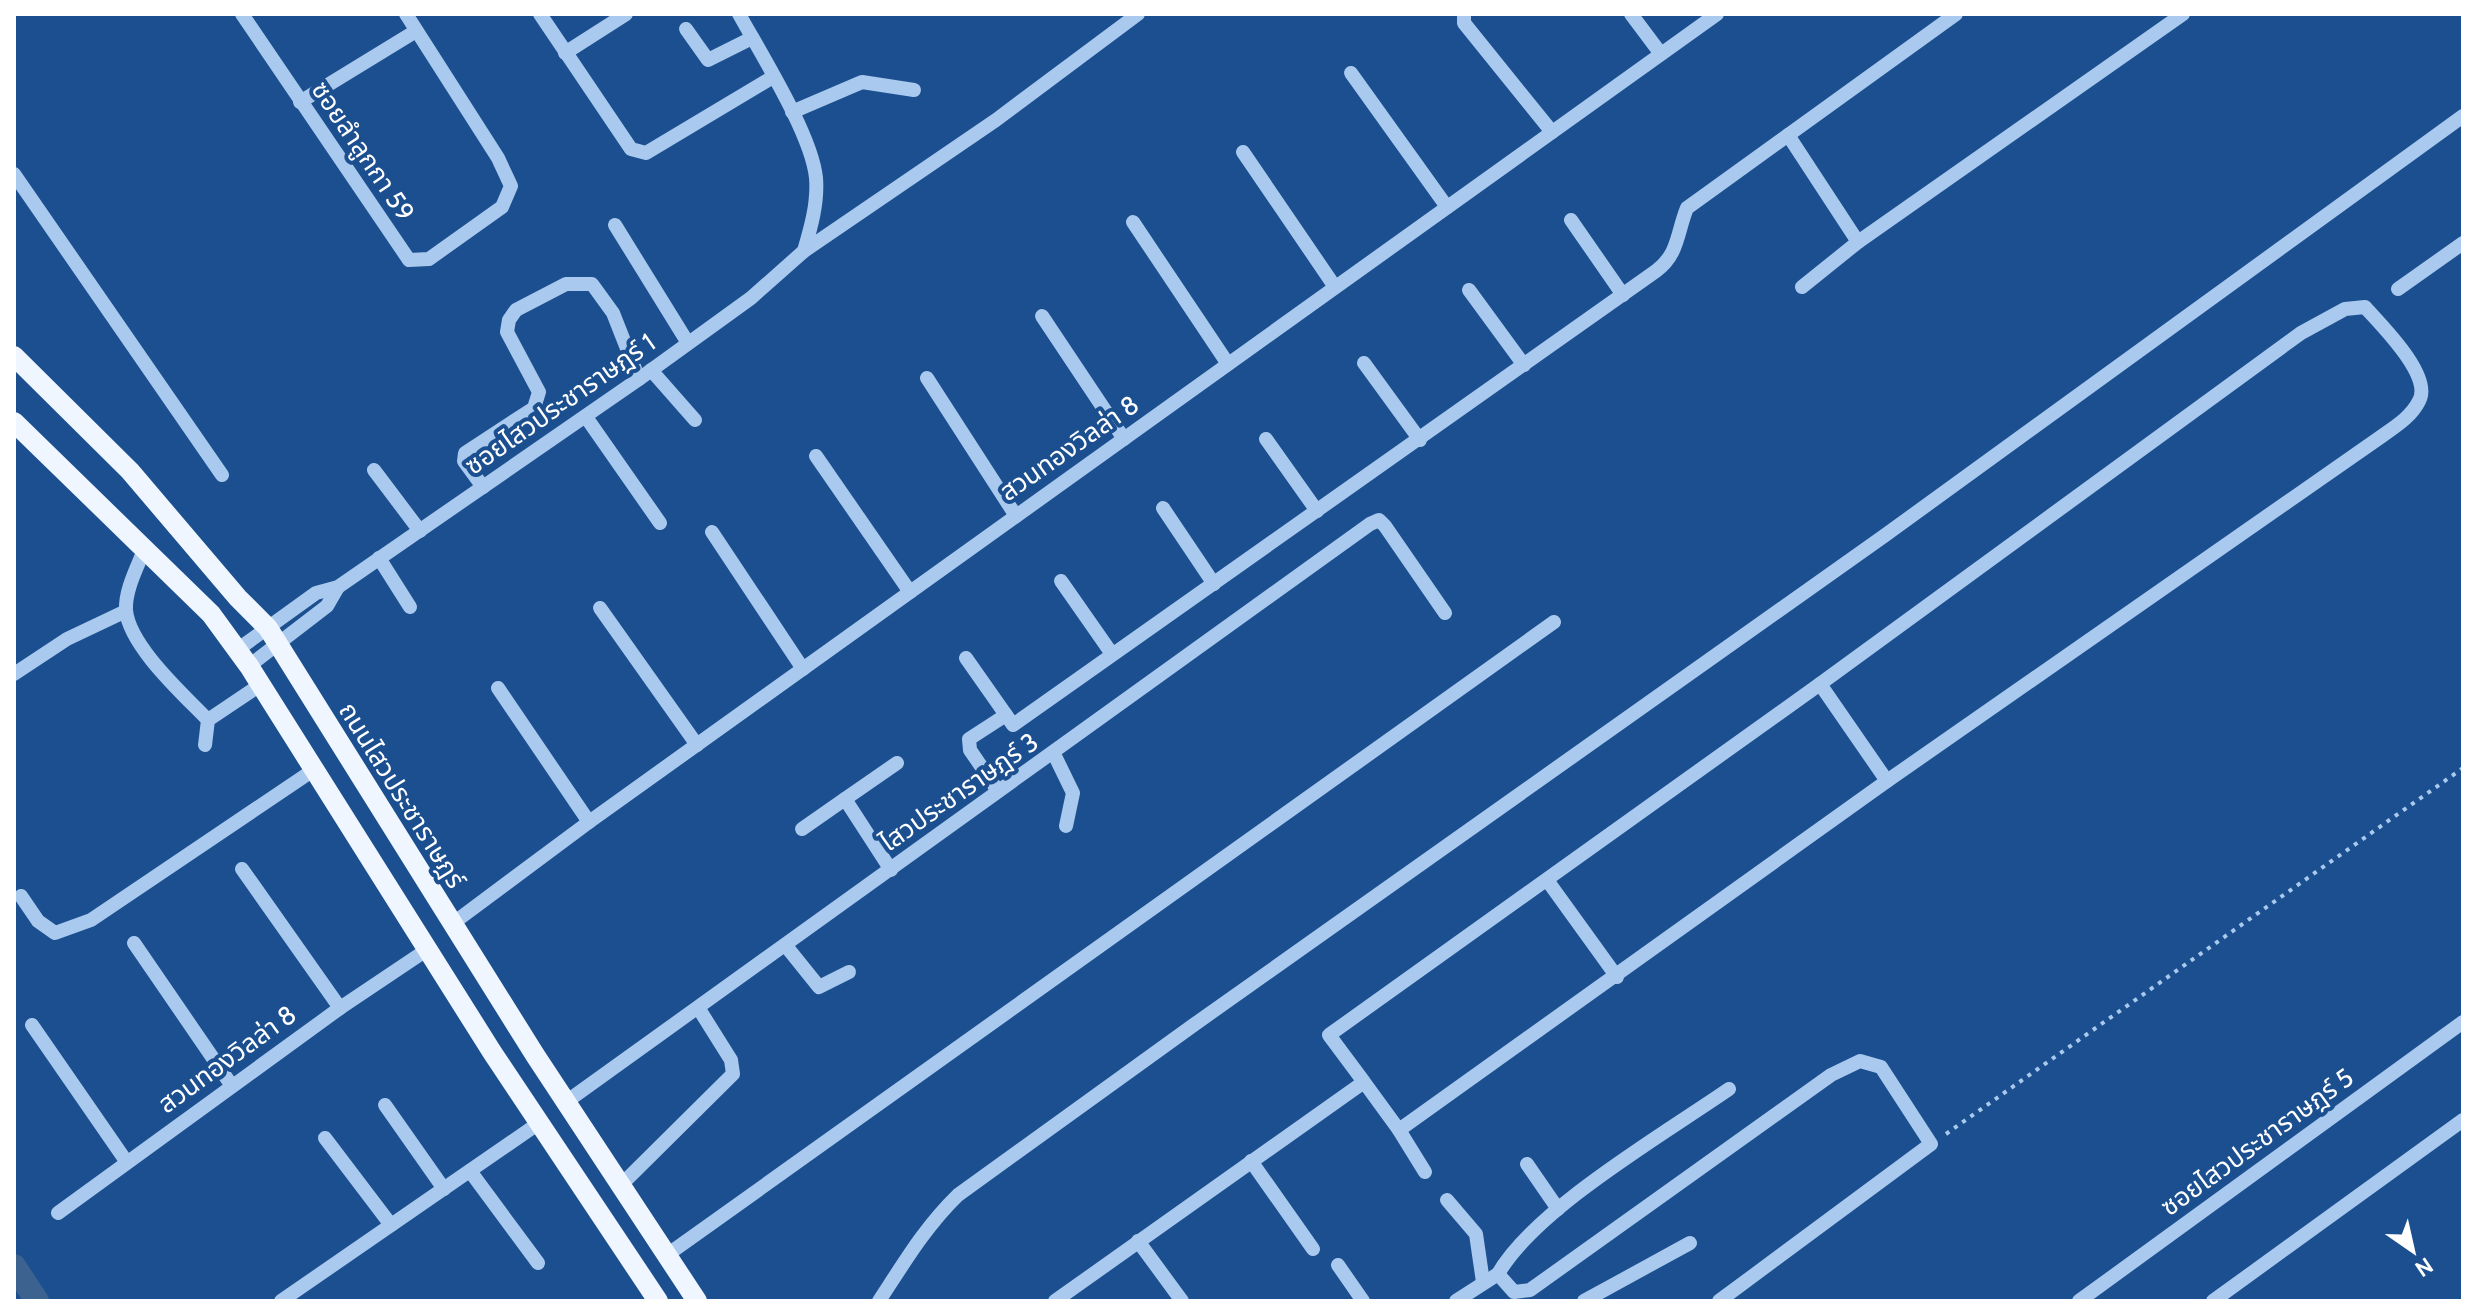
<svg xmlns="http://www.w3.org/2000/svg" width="2477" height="1315" font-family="Cabin,'Noto Sans Thai',sans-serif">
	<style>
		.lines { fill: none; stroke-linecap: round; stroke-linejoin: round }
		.canal { stroke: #3c6290; stroke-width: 24 }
		.path { stroke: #a9c9ee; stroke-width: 4; stroke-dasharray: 4 6; stroke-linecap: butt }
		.minor { stroke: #a9c9ee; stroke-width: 14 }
		.major { stroke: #f0f6ff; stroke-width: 20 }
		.labels { text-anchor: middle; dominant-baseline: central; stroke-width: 8; stroke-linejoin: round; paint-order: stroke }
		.street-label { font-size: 26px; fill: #fff; stroke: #1b4f8f }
	</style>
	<rect width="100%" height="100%" fill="#1b4f8f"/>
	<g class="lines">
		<!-- canal -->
		<path class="canal" d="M14,1266L37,1301"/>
		<!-- path -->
		<path class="path" d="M1946,1134L2463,768"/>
		<!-- minor -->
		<g class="minor">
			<path d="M242,14L409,260L429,259L502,207L511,186L498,158L406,14"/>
			<path d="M540,14L631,149L646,153L773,77"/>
			<path d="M739,14C761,54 812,135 816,178C818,203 811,227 804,251"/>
			<path d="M1464,14V23L1552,132"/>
			<path d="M1631,14L1661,54"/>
			<path d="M686,29L708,60L752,38"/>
			<path d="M565,53L626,14"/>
			<path d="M1351,73L1447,207"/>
			<path d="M300,102L416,31"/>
			<path d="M792,112L862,82L914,90"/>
			<path d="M1788,135L1858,242"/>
			<path d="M1243,152L1335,287"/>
			<path d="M14,174L222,475"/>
			<path d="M1571,220L1623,295"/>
			<path d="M1133,222L1228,364"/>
			<path d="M615,225L688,343"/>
			<path d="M1802,287L1858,242L2183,14"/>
			<path d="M2398,289L2463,243"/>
			<path d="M1469,290L1524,365"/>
			<path d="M1042,316L1124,439"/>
			<path d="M1364,363L1420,440"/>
			<path d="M651,370L695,420"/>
			<path d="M927,378L1016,516"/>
			<path d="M586,417L660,523"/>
			<path d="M1266,439L1317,511"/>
			<path d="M816,456L910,592"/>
			<path d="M374,470L420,531"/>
			<path d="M483,487L464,461L465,453L534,408L539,392L507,332L509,320L516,310L566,284H592L613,313L639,379"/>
			<path d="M1163,508L1214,584"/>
			<path d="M712,532L803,669"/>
			<path d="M144,550C137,568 125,590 126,610C129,646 184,695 208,720"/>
			<path d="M379,558L410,607"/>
			<path d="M1061,581L1112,654"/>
			<path d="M600,608L697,745"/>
			<path d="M237,650L316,593L338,587L639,379L751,298L804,251L996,120L1138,14"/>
			<path d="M966,658L1006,715L969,739L970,750L998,791"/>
			<path d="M249,666L327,606L338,587"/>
			<path d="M14,674L67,639L126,611"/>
			<path d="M1820,684L1887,781"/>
			<path d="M498,688L589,822"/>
			<path d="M1006,715L1013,725L1656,271C1679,254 1677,232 1687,208L1956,14"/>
			<path d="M205,745L208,720L260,685"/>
			<path d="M1054,754L1073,793L1066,826"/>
			<path d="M845,799L897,763"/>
			<path d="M802,829L845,799L891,870"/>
			<path d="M242,869L340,1008"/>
			<path d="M1547,880L1617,977"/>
			<path d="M21,896L38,921L55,933L91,920L312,771"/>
			<path d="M452,924L589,822L1717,14"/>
			<path d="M134,943L232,1086"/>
			<path d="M786,946L819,987L849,972"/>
			<path d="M32,1025L126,1161"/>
			<path d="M566,1102L1370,524L1379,520L1385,526L1445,613"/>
			<path d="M385,1105L444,1189"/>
			<path d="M1399,1130L1425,1172"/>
			<path d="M325,1138L391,1225"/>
			<path d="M1251,1161L1313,1249"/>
			<path d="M1527,1164L1558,1209"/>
			<path d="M470,1171L538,1263"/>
			<path d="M621,1185L733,1074L731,1060L699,1009"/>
			<path d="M1447,1200L1476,1234L1483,1282"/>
			<path d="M58,1213L340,1008L428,949"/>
			<path d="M1138,1241L1182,1301"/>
			<path d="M667,1255L1554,622"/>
			<path d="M1338,1265L1363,1301"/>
			<path d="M1498,1274C1535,1209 1664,1134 1729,1089"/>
			<path d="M281,1301L539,1123"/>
			<path d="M879,1301C904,1263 925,1227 958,1195L1195,1024L1884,536L2463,116"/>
			<path d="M1055,1301L1364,1082L1329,1035L1820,684L2301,333L2345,309L2365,307C2382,326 2433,376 2419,401C2411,417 2396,426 2382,436L1887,781L1399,1130L1364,1082"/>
			<path d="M1456,1301L1498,1274L1514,1292L1530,1290L1831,1075L1860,1061L1881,1067L1931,1144L1719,1301"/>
			<path d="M1584,1301L1690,1243"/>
			<path d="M2079,1301L2463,1022"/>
			<path d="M2213,1301L2463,1120"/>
		</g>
		<!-- major -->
		<g class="major">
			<path d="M14,356L130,471L238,598L268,628L535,1055L697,1301"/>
			<path d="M14,422L211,614L249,666L492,1052L658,1301"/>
		</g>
	</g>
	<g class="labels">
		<!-- street labels -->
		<g class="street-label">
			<text transform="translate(363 151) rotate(56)">ซอยลำลูกกา 59</text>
			<text transform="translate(560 404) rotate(-35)">ซอยไสวประชาราษฎร์ 1</text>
			<text transform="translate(1069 448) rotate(-35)">สวนทองวิลล่า 8</text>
			<text transform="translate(959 792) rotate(-35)">ไสวประชาราษฎร์ 3</text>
			<text transform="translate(402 795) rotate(58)">ถนนไสวประชาราษฎร์</text>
			<text transform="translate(227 1059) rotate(-36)">สวนทองวิลล่า 8</text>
			<text transform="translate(2257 1142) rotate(-36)">ซอยไสวประชาราษฎร์ 5</text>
		</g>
	</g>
	<!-- border -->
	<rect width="2477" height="1315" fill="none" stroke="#ffffff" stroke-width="32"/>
	<!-- north arrow -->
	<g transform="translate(2413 1251) rotate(146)" stroke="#1b4f8f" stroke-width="6" paint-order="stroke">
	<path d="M0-6L14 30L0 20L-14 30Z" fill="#ffffff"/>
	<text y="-12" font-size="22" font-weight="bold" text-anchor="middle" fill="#ffffff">N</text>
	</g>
</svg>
